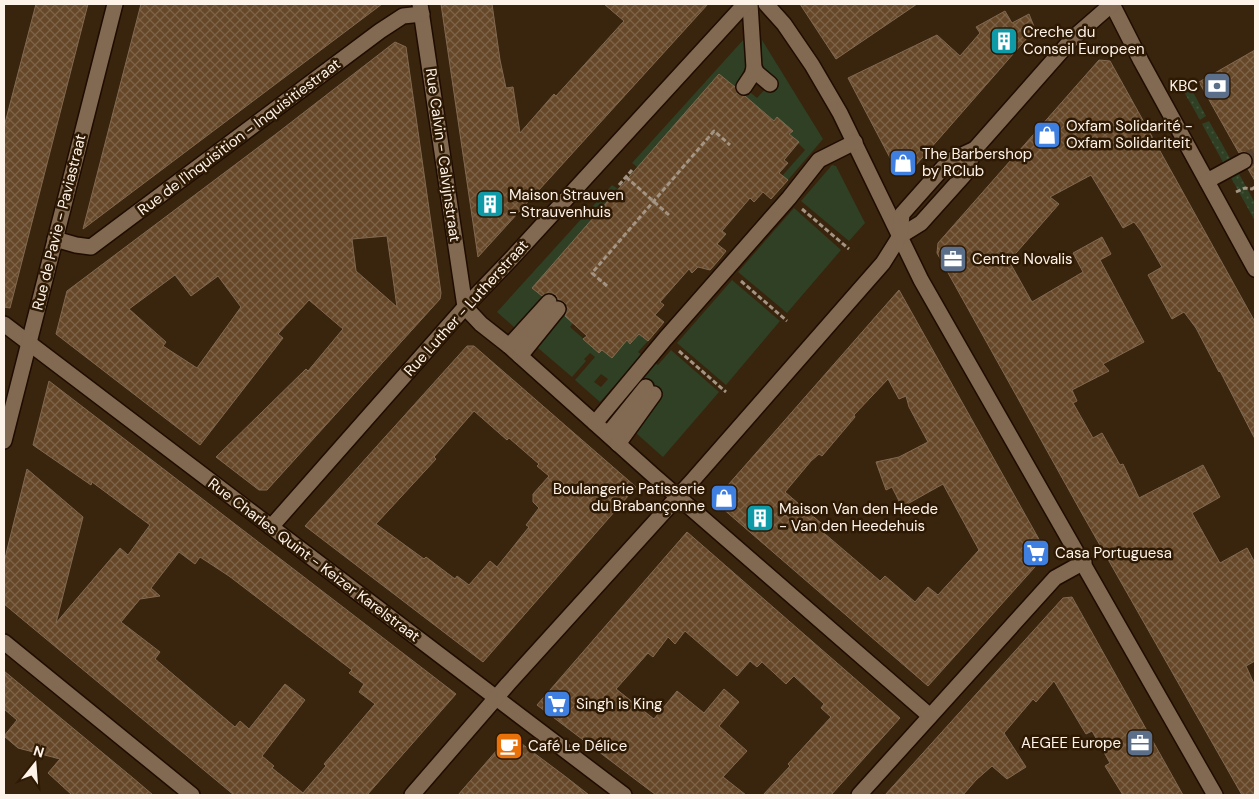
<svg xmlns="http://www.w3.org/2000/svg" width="1259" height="799" font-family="'DM Sans',sans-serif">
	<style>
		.grass { fill: #2f4024; fill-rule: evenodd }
		.park { fill: url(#park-dots) }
		.building { fill: url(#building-cross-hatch); stroke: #816951; fill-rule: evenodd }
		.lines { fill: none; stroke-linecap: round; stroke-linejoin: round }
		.minor-tunnel { stroke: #57432e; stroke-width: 15; stroke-dasharray: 15 8; stroke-linecap: butt }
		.minor-casing { stroke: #1f0c00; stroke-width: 18 }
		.path { stroke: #a49483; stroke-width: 3; stroke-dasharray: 5 2.5; stroke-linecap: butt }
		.minor { stroke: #826951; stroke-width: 15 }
		.labels { text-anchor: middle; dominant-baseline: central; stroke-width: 5; stroke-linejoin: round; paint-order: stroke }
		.poi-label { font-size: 15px; fill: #fef3e8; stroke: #2e1a04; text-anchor: start }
		.street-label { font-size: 15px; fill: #fef3e8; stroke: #2e1a04 }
	</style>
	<defs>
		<pattern id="park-dots" width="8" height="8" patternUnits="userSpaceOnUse" patternTransform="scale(1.25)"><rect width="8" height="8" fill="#2f4024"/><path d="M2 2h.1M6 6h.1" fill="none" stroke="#445339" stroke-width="1.8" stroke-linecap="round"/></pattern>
		<pattern id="building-cross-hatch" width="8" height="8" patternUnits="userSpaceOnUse" patternTransform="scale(1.25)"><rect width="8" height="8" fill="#664829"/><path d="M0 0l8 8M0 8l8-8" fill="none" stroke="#7d6348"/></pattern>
	</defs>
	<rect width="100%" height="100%" fill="#39240d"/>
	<!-- grass -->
	<g class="grass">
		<path d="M744,39H745L746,66L738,82L757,98L773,80L762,66V40L823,139L788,180L782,176L805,150L789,134L792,130L777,117L774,121L765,113L577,327L573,323L570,327L599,352L602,350L627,340L631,344L639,334L648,341L638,352L642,355L600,402L575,380L595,357L590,353L584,359L586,361L572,377L538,348L539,344L562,314L542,297L540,299L542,301L518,328L514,327L497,312L612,185L618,189L637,167L632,163ZM601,374L608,379L601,387L594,382Z"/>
		<path d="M832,165L836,166L865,223L849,241L801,201Z"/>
		<path d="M794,208L841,250L787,313L738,272Z"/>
		<path d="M732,280L780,321L726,385L677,343Z"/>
		<path d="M671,350L719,392L663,457L636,433L658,398L618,411L615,409L655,363L658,365Z"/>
	</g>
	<!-- park -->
	<g class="park">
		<path d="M1187,81L1206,116L1200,120L1180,85Z"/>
		<path d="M1209,121L1231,160L1224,164L1202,124Z"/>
		<path d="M1238,172L1255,203V221L1230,176Z"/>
	</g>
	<!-- building -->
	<g class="building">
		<path d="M36,4H88L10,308L4,307V127Z"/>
		<path d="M141,4H382L83,229Z"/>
		<path d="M441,4H492L500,60L506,88L513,87L520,133L554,94L556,96L624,21L604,4H708L478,257Z"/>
		<path d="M800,4H917L836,59Z"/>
		<path d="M1005,11L1012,23L1029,14L1035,29L908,174L898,173L848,78L937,35L960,56L980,33L976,27Z"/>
		<path d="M395,42L406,47L441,293L440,299L267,490H259L216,457L306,369L308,371L343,329L309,300L278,334L283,338L200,445L56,334L67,291L276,134ZM387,236L397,307L356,271L352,239ZM175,275L191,296L218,276L241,307L197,368L163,346L166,342L129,309Z"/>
		<path d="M1255,50V181L1248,169L1253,162L1252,156L1245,152L1239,153L1199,82Z"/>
		<path d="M1099,60L1110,61L1255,322V439L1220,371L1219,372L1196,328L1184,312L1172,319L1148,275L1162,267L1141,231L1134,222L1123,228L1091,175L1050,197L1059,204L1009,261L1032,302L1083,272L1073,253L1102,237L1111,254L1100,260L1144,342L1103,364L1109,371L1072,390L1077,401L1073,403L1093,438L1102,433L1120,465L1123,464L1139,498L1203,465L1220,497L1192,513L1220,563L1247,548L1255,563V661L1246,666L1255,686V795H1242L1080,510L937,253L938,243Z"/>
		<path d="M719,74L735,87L738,94L745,96L774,121L777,117L793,131L789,134L799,142L784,160L788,163L779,173L788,180L771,199L763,192L754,202L750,198L722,231L726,234L717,244L726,251L718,261L710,270L698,267L692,273L689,269L660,302L664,305L655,315L664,322L648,341L639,334L630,344L627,340L612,358L602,350L599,353L583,339L587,336L565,316L567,310L564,302L558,300L556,295L551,293H547L542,296L532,288Z"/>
		<path d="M899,290L1045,550L1043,558L928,686L714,501ZM888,379L899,399L906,396L909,407L928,442L899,457L876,462L886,490L892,487L902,507L943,484L979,550L938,595L928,587L915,602L885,576L880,581L818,528L822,524L785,492L811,461L819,454L822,456L855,417L854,415Z"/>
		<path d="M467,346H474L636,487L483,662L305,526ZM474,411L507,440L509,438L539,464L537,466L549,476L533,494V502L539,508L526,525L529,527L497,567L490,561L469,585L457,576L455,579L426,557L424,559L376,524L436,459L434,457Z"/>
		<path d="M49,381L456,694L367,795H234L4,604V562L27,469L83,517L56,623L120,548L128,555L150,525L92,482L91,485L33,445ZM179,552L195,564L200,557L229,576L352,670L349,673L364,684L359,692L375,704L324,764L326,766L303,793L272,768L274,766L262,756L305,700L285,684L249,729L240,721L235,727L155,659L160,652L121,622L140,599L160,596L151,588Z"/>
		<path d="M687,532L900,718L831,795H763L790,766L788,764L831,717L821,708L824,704L794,676L786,684L762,662L757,667L750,661L737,676L685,631L675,644L668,637L653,657L648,653L616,689L654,719L677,691L704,713L724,689L739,702L719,726L747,751L723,777L746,795H656L537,705Z"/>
		<path d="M1072,597L1183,795H1123L1105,766L1110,763L1092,731L1086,734L1054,681L1036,702L1033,699L1004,733L1026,767L1007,779L992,766L976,780L963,795H885L1063,598Z"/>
		<path d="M4,671L133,778L153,795H72L48,773L60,759L18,748L4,736L17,720L4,709Z"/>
		<path d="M510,735L566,777L589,795H458Z"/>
	</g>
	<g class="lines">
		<!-- minor-tunnel -->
		<path class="minor-tunnel" d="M1244,161L1255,155"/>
		<!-- minor casing -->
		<g class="minor-casing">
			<g id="minor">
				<path d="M420,4L465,307L481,324L509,346L654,476L930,716"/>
				<path d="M766,4L784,24L812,65L840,113L921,280L1215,795"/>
				<path d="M1112,4L1141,61L1255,269"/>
				<path d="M754,68L757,73L770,84"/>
				<path d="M744,87L752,75L754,68L750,4"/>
				<path d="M1207,181L1244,161"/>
				<path d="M900,236L921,223L965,174L975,149L1073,38L1112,4"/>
				<path d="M55,239L76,245L91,247L380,31L403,16L422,14"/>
				<path d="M4,324L624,795"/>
				<path d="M509,346L549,302"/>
				<path d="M520,356L558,309"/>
				<path d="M595,423L665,339L789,198L819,160L855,142"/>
				<path d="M608,434L646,387"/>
				<path d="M4,441L115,4"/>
				<path d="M618,444L654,394"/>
				<path d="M271,527L465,307L512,258L745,4"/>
				<path d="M4,642L192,795"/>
				<path d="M412,795L508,684L692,481L883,263L900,236L902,214L949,161L975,149"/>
				<path d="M859,795L1055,578L1084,562"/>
			</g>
		</g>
		<!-- path -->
		<g class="path">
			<path d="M626,177L669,215"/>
			<path d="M619,185L632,170"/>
			<path d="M1236,192L1245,188L1252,189L1255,187"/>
			<path d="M802,209L849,249"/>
			<path d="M741,281L787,321"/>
			<path d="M607,286L592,273L714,131L730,145"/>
			<path d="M679,351L726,392"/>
		</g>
		<!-- minor -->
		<use href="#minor" class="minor"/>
	</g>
	<!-- icons -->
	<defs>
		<g id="building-square" transform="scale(1.4375)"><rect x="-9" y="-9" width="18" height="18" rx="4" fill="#0f9aa8" stroke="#2e1a04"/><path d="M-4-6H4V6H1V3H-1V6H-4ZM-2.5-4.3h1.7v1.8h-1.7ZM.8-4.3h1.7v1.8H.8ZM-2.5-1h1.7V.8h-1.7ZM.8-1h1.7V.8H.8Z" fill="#fff"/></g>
		<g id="bank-square" transform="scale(1.4375)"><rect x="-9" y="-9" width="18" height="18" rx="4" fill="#5c6f8a" stroke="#2e1a04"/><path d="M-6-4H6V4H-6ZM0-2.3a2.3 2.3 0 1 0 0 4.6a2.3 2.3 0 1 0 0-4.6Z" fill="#fff"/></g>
		<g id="shop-square" transform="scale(1.4375)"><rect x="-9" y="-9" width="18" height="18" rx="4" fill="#3f7fe0" stroke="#2e1a04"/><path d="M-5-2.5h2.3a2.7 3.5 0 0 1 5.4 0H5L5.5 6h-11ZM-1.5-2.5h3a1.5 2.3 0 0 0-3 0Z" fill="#fff"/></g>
		<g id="office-square" transform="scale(1.4375)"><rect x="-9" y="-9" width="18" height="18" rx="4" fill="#5c6f8a" stroke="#2e1a04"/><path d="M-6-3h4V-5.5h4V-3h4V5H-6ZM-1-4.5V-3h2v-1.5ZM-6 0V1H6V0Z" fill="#fff"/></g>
		<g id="supermarket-square" transform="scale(1.4375)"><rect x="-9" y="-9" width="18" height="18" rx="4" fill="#3f7fe0" stroke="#2e1a04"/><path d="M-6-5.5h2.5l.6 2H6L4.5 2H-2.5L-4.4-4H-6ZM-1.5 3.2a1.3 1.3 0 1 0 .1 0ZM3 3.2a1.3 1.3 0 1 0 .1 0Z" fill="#fff"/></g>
		<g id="cafe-square" transform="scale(1.4375)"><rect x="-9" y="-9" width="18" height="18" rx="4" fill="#e8710a" stroke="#2e1a04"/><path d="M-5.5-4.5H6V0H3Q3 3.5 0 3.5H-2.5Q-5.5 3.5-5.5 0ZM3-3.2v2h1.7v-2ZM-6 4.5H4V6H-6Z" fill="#fff"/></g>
	</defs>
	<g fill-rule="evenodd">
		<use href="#building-square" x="1004" y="41"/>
		<use href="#bank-square" x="1217" y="86"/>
		<use href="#shop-square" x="1047" y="135"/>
		<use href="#shop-square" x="903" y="163"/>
		<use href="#building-square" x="490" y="204"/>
		<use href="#office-square" x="953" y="259"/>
		<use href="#shop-square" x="724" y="498"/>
		<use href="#building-square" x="760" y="518"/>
		<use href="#supermarket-square" x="1036" y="553"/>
		<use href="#supermarket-square" x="557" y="704"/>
		<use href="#office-square" x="1140" y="743"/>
		<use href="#cafe-square" x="509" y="746"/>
	</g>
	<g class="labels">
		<!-- poi labels -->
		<g class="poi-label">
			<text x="1023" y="32">Creche du<tspan x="1023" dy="17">Conseil Europeen</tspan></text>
			<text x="1198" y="86" text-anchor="end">KBC</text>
			<text x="1066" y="126">Oxfam Solidarité -<tspan x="1066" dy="17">Oxfam Solidariteit</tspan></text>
			<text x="922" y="154">The Barbershop<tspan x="922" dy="17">by RClub</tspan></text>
			<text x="509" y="195">Maison Strauven<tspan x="509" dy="17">- Strauvenhuis</tspan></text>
			<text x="972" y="259">Centre Novalis</text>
			<text x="705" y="489" text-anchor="end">Boulangerie Patisserie<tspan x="705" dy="17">du Brabançonne</tspan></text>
			<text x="779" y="509">Maison Van den Heede<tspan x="779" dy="17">- Van den Heedehuis</tspan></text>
			<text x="1055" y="553">Casa Portuguesa</text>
			<text x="576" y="704">Singh is King</text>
			<text x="1121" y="743" text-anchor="end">AEGEE Europe</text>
			<text x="528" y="746">Café Le Délice</text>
		</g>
		<!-- street labels -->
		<g class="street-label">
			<text transform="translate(239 137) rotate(-37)">Rue de l'Inquisition - Inquisitiestraat</text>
			<text transform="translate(443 155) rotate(82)">Rue Calvin - Calvijnstraat</text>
			<text transform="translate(59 222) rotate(-76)">Rue de Pavie - Paviastraat</text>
			<text transform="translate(466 308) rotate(-48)">Rue Luther - Lutherstraat</text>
			<text transform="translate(314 560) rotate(37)">Rue Charles Quint - Keizer Karelstraat</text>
		</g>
	</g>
	<!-- border -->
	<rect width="1259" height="799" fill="none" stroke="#fef3e8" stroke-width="10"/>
	<!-- north arrow -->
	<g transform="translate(35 764) rotate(17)" stroke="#2e1a04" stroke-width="4" paint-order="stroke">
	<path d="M0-4L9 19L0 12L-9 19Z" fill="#fef3e8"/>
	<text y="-8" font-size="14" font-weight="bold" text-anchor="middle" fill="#fef3e8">N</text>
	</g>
</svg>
